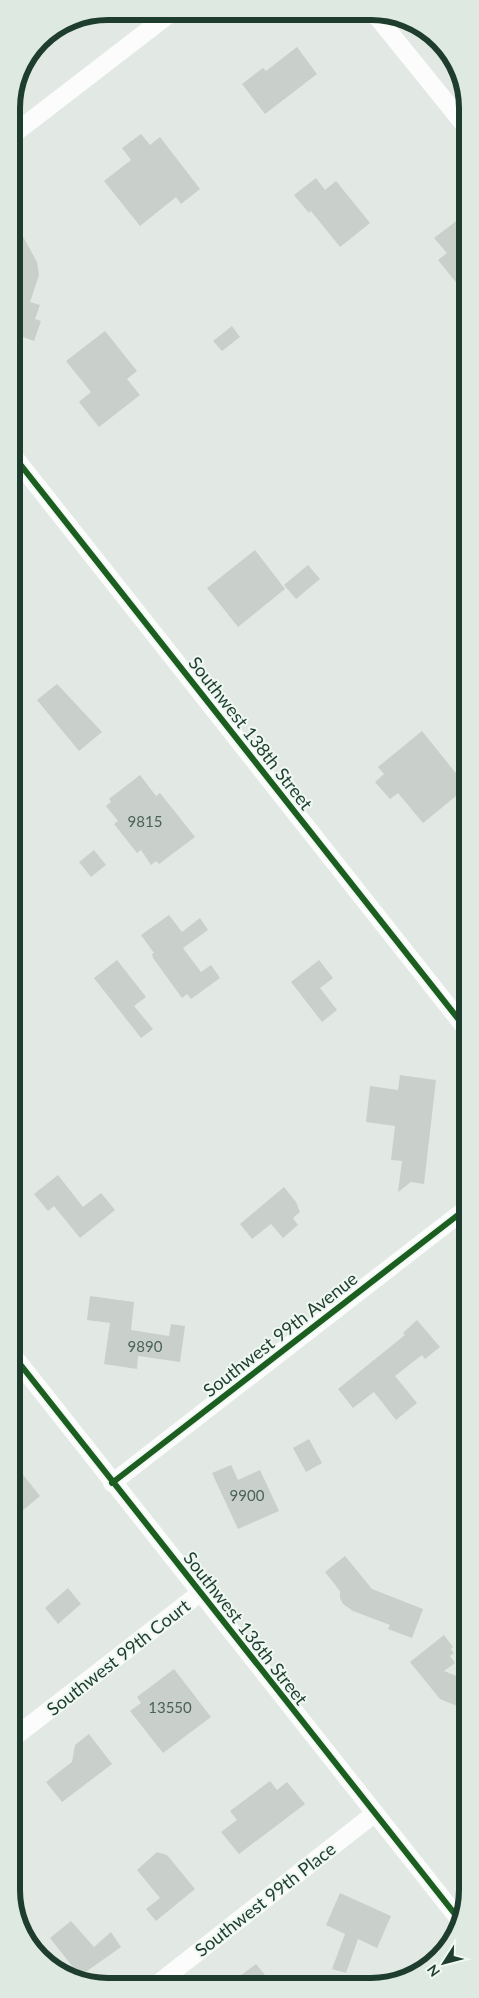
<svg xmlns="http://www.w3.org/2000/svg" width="479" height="1998" font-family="Lato,sans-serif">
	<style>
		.building { fill: #c9d0cc }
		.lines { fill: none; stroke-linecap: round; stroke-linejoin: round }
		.minor { stroke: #fbfcfb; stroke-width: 18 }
		.cycleway-casing { stroke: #eff8f2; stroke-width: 9 }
		.cycleway { stroke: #1b5e20; stroke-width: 6 }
		.labels { text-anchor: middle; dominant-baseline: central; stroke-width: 4; stroke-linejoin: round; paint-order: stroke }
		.number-label { font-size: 15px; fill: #4a6257 }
		.street-label { font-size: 18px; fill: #1e3d2f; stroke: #eff8f2 }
		.rim { fill: none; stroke: #1e3d2f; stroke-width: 6 }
	</style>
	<rect width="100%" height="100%" fill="#e2e9e4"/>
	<!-- building -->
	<g class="building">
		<path d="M297,47L317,74L265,114L242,84L263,68L266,71Z"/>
		<path d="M141,134L150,145L160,137L200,189L181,204L176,197L140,226L104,181L131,160L122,148Z"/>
		<path d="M316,178L325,190L336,181L370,223L340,247L311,211L309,213L294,195Z"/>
		<path d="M11,215L37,262L39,275L30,302L40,305L35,319L41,321L34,341L12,333Z"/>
		<path d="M459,219L467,230V280L459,286L438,260L447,253L434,238Z"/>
		<path d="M232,326L240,337L222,351L213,341Z"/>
		<path d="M105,331L137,371L127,379L140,395L99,427L79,402L91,392L66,361Z"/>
		<path d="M255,550L285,589L238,627L207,588Z"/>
		<path d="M308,565L320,579L296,599L284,585Z"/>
		<path d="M57,684L102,732L79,751L37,700Z"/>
		<path d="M422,731L467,787L423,823L398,793L390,799L375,782L384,774L378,767Z"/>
		<path d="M140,775L156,796L160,793L195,837L159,864L156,861L151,865L141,850L137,853L114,824L118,821L106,806L111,802L109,799Z"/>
		<path d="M94,850L106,865L91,877L79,862Z"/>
		<path d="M169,915L182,932L200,918L208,930L183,948L201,972L211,965L220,978L191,999L187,994L182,998L153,958L152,954L154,953L141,935Z"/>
		<path d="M117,960L146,997L134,1006L153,1029L141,1038L94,978Z"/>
		<path d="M319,960L333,978L320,988L337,1010L322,1022L291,982Z"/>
		<path d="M400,1075L436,1080L424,1184L411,1182L398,1192L402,1161L391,1160L395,1126L366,1122L370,1086L398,1090Z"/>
		<path d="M58,1175L83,1207L101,1193L115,1210L80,1238L54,1206L48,1211L34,1194Z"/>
		<path d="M284,1187L296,1202L300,1212L293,1218L298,1225L283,1238L271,1224L252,1239L240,1224Z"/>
		<path d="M90,1296L134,1302L131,1330L169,1336L171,1324L185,1326L180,1362L138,1356L137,1369L104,1364L110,1323L87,1320Z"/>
		<path d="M417,1320L440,1347L425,1359L422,1355L395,1376L417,1403L396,1420L374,1392L353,1408L338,1389L405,1335L403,1333Z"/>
		<path d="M309,1439L322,1463L306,1472L293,1448Z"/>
		<path d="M12,1461L40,1496L21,1512L12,1501Z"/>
		<path d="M231,1465L238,1480L260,1470L279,1511L238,1529L212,1473Z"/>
		<path d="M345,1556L372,1589L423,1609L412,1638L388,1629L390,1625L353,1611L343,1604L340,1598V1591L325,1572Z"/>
		<path d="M68,1588L81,1604L58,1624L45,1608Z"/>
		<path d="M444,1635L453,1647L451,1649L454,1653L450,1656L455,1663L444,1671L467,1680V1710L440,1699L410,1662Z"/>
		<path d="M174,1669L211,1717L163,1753L130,1711L141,1703L137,1697Z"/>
		<path d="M89,1734L112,1764L62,1802L46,1782L72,1762L75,1745Z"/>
		<path d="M270,1781L277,1790L287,1782L305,1804L239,1854L221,1832L237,1820L230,1811Z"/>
		<path d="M157,1852L167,1855L195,1889L156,1921L146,1909L160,1898L137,1870Z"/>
		<path d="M340,1893L391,1916L377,1948L358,1939L346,1973L332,1969L345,1934L326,1925Z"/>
		<path d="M71,1921L94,1947L111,1932L121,1947L80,1976L50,1938Z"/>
		<path d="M256,1964L273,1985H228Z"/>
	</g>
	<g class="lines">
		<!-- minor -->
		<g class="minor">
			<path d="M374,13L467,128"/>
			<path d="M11,136L172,12"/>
			<path d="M12,454L467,1030"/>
			<path d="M12,1354L458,1918"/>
			<path d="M112,1483L467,1208"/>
			<path d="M12,1739L200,1593"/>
			<path d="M156,1985L374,1814"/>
		</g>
		<!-- cycleway casing -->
		<g class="cycleway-casing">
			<g id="cycleway">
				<path d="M12,454L467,1030"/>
				<path d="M12,1354L458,1918"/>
				<path d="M112,1483L467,1208"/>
			</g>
		</g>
		<!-- cycleway -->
		<use href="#cycleway" class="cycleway"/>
	</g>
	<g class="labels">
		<!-- number labels -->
		<g class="number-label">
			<text x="145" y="821">9815</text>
			<text x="145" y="1346">9890</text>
			<text x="247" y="1495">9900</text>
			<text x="170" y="1707">13550</text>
		</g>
		<!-- street labels -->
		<g class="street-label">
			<text transform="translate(251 733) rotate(52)">Southwest 138th Street</text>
			<text transform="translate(280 1334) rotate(-38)">Southwest 99th Avenue</text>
			<text transform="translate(246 1628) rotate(52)">Southwest 136th Street</text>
			<text transform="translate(118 1657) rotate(-38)">Southwest 99th Court</text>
			<text transform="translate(265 1899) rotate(-38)">Southwest 99th Place</text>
		</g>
	</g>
	<!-- crop -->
	<path d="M0 0H479V1998H0ZM108 20H371A88 88 0 0 1 459 108V1890A88 88 0 0 1 371 1978H108A88 88 0 0 1 20 1890V108A88 88 0 0 1 108 20Z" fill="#dee9e2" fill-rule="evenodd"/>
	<path class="rim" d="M108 20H371A88 88 0 0 1 459 108V1890A88 88 0 0 1 371 1978H108A88 88 0 0 1 20 1890V108A88 88 0 0 1 108 20Z"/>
	<!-- north arrow -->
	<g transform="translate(444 1963) rotate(234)" stroke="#eff8f2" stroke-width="4" paint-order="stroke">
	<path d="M0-4L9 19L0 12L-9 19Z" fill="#1e3d2f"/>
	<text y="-8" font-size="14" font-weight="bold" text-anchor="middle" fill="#1e3d2f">N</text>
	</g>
</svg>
